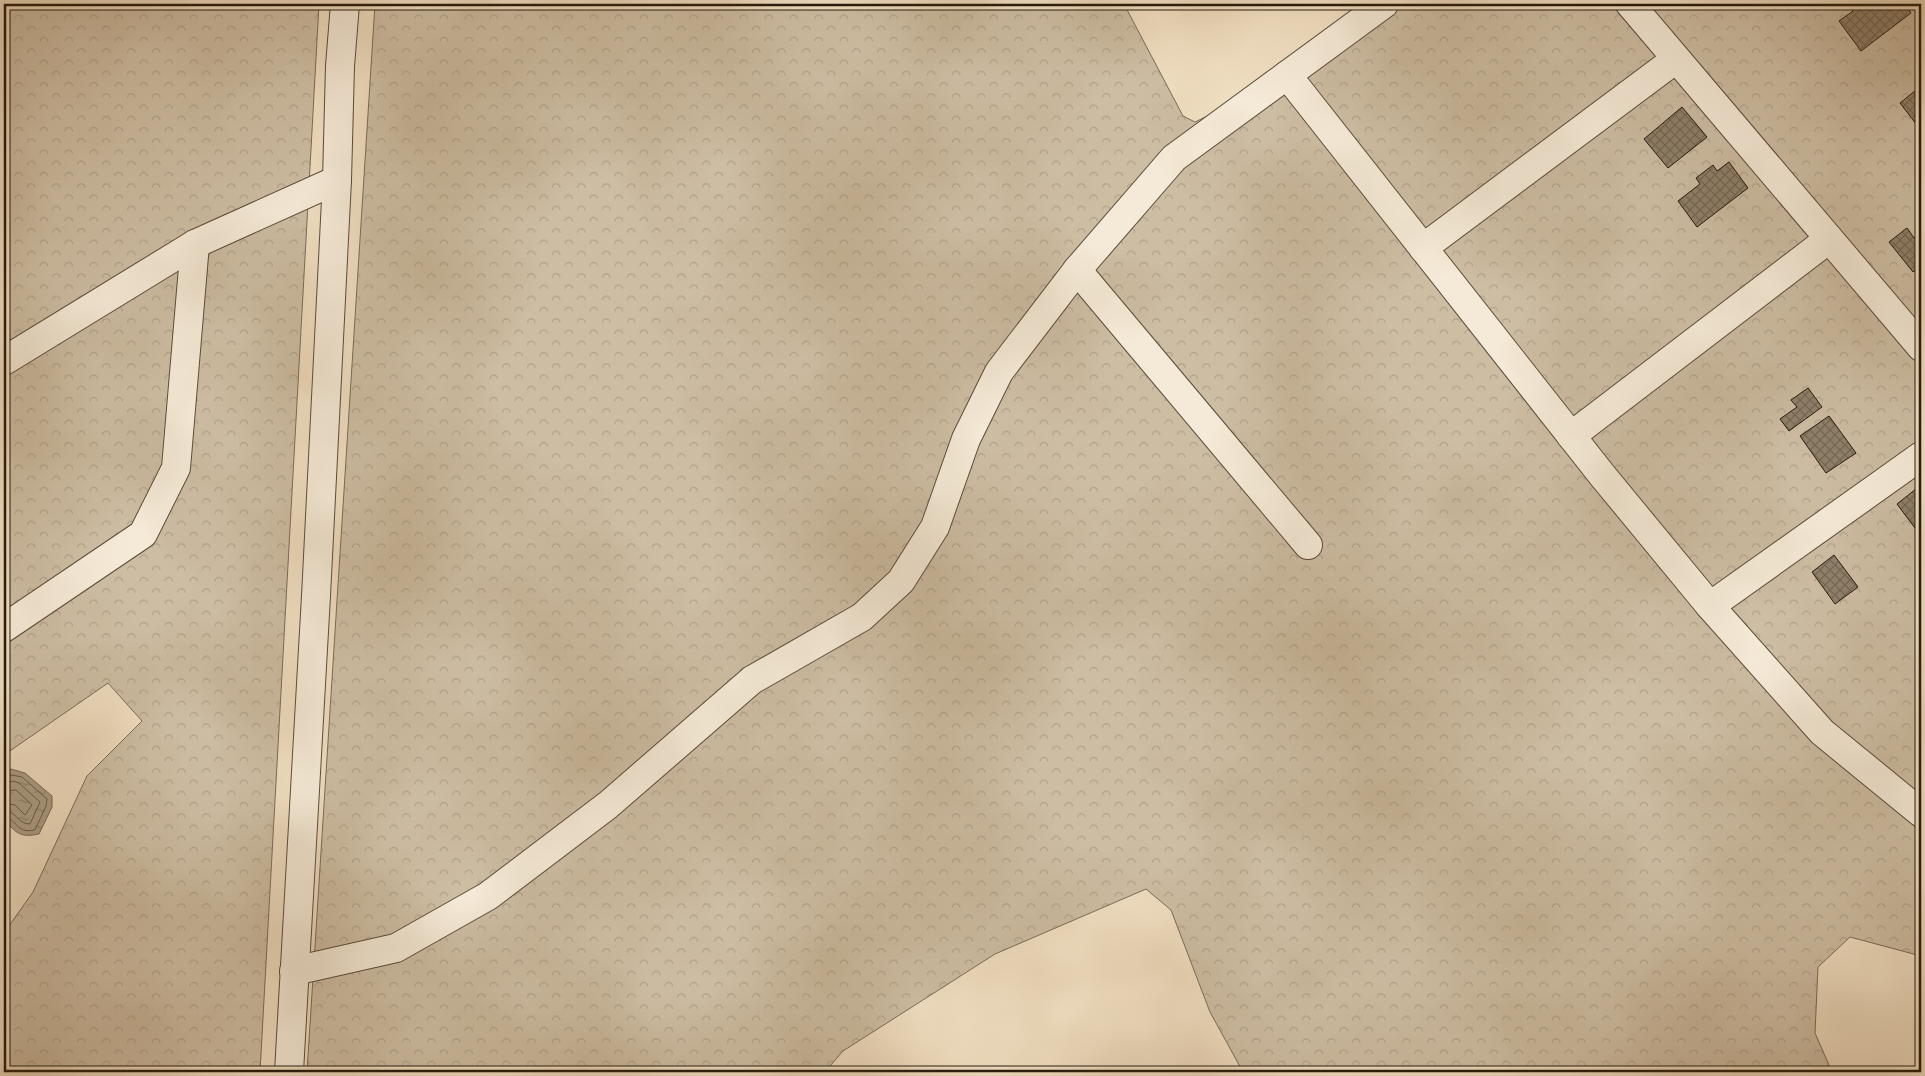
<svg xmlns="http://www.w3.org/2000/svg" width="1925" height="1076" font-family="'Sorts Mill Goudy',serif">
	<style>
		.forest { fill: url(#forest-crowns); stroke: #796c58 }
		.water { fill: url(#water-ripples); stroke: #756855 }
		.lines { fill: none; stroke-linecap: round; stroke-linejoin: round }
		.shore { stroke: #685c49; stroke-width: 1 }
		.building { fill: url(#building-cross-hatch); stroke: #251b0e }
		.minor-casing { stroke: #584c3b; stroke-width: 30 }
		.minor { stroke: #f5ead7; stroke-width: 28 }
	</style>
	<defs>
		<pattern id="forest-crowns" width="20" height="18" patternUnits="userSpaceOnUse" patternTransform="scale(1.25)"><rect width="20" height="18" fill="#cdbda3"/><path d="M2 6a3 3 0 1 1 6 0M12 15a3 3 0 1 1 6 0" fill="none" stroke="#b0a28b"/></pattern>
		<pattern id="water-ripples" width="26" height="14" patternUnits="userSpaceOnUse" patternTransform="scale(1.25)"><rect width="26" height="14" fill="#ab9c84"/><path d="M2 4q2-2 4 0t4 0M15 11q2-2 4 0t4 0" fill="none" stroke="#8b7e6a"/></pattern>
		<pattern id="building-cross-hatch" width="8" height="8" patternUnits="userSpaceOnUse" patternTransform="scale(1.25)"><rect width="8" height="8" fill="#8f806b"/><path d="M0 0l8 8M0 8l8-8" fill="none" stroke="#756856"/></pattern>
	</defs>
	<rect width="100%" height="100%" fill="#f0dec1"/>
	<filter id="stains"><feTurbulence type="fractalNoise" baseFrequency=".004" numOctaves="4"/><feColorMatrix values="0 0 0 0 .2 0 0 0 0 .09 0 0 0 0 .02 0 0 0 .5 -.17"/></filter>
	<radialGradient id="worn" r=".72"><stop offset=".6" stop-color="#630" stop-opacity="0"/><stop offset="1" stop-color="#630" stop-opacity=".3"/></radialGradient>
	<!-- forest -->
	<g class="forest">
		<path d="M4,4H319L260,1072H4V933L33,892L87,776L142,721L108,683L4,755Z"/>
		<path d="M375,4H1124L1183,116L1195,122L1234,103L1368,4H1921V956L1850,937L1818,967L1815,1033L1832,1072H1243L1210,1012L1171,910L1146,889L995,954L843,1051L825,1072H307Z"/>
	</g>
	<!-- water -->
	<path class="water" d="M11,769L25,773L52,796V807L39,834C20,838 16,833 4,819V774Z"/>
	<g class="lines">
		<!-- shore -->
		<g class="shore">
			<path d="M4,777L12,775L22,777L47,799L46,806L35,830C15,834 18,819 4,817"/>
			<path d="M4,784L13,781L19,783L40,802L30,824C18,824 16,811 4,810"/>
			<path d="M4,791L16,790L32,805L25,815L15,805L4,803"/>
		</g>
	</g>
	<!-- building -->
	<g class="building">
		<path d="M1851,4H1905L1911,13L1861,51L1839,21L1853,11L1848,6Z"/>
		<path d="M1921,86V128L1920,129L1900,103Z"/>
		<path d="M1682,107L1707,137L1668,168L1644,139Z"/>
		<path d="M1729,162L1748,188L1697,227L1678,201L1700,184L1696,178L1713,165L1717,171Z"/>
		<path d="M1907,228L1914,238L1920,233L1921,234V266L1913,272L1889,242Z"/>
		<path d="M1808,388L1822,407L1789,431L1780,419L1797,407L1791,400Z"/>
		<path d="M1829,416L1856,453L1826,473L1800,436Z"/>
		<path d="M1921,485V536L1897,504Z"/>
		<path d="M1834,555L1858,587L1835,604L1812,572Z"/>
	</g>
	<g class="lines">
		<!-- minor casing -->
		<g class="minor-casing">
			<g id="minor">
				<path d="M1630,4L1921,347"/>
				<path d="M1287,75L1602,475L1710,606L1822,732L1921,813"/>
				<path d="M1423,248L1676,59"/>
				<path d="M1077,270L1308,545"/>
				<path d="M4,361L195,244L337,180"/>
				<path d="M1571,436L1829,239"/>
				<path d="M1710,606L1921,456"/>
				<path d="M4,628L143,534L176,468L195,244"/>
				<path d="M294,971L396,948L488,896L608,805L752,680L862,617L901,581L935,527L966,439L999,372L1077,270L1174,158L1384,4"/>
				<path d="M289,1072L316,596L337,180L340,66L345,4"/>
			</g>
		</g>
		<!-- minor -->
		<use href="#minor" class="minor"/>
	</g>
	<!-- margin -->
	<rect width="1925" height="1076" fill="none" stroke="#f0dec1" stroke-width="20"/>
	<rect x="5" y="5" width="1915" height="1066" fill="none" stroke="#251b0e" stroke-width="2.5"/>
	<rect x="10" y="10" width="1905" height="1056" fill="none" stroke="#251b0e"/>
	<rect width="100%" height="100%" filter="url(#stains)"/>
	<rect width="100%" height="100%" fill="url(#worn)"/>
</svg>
